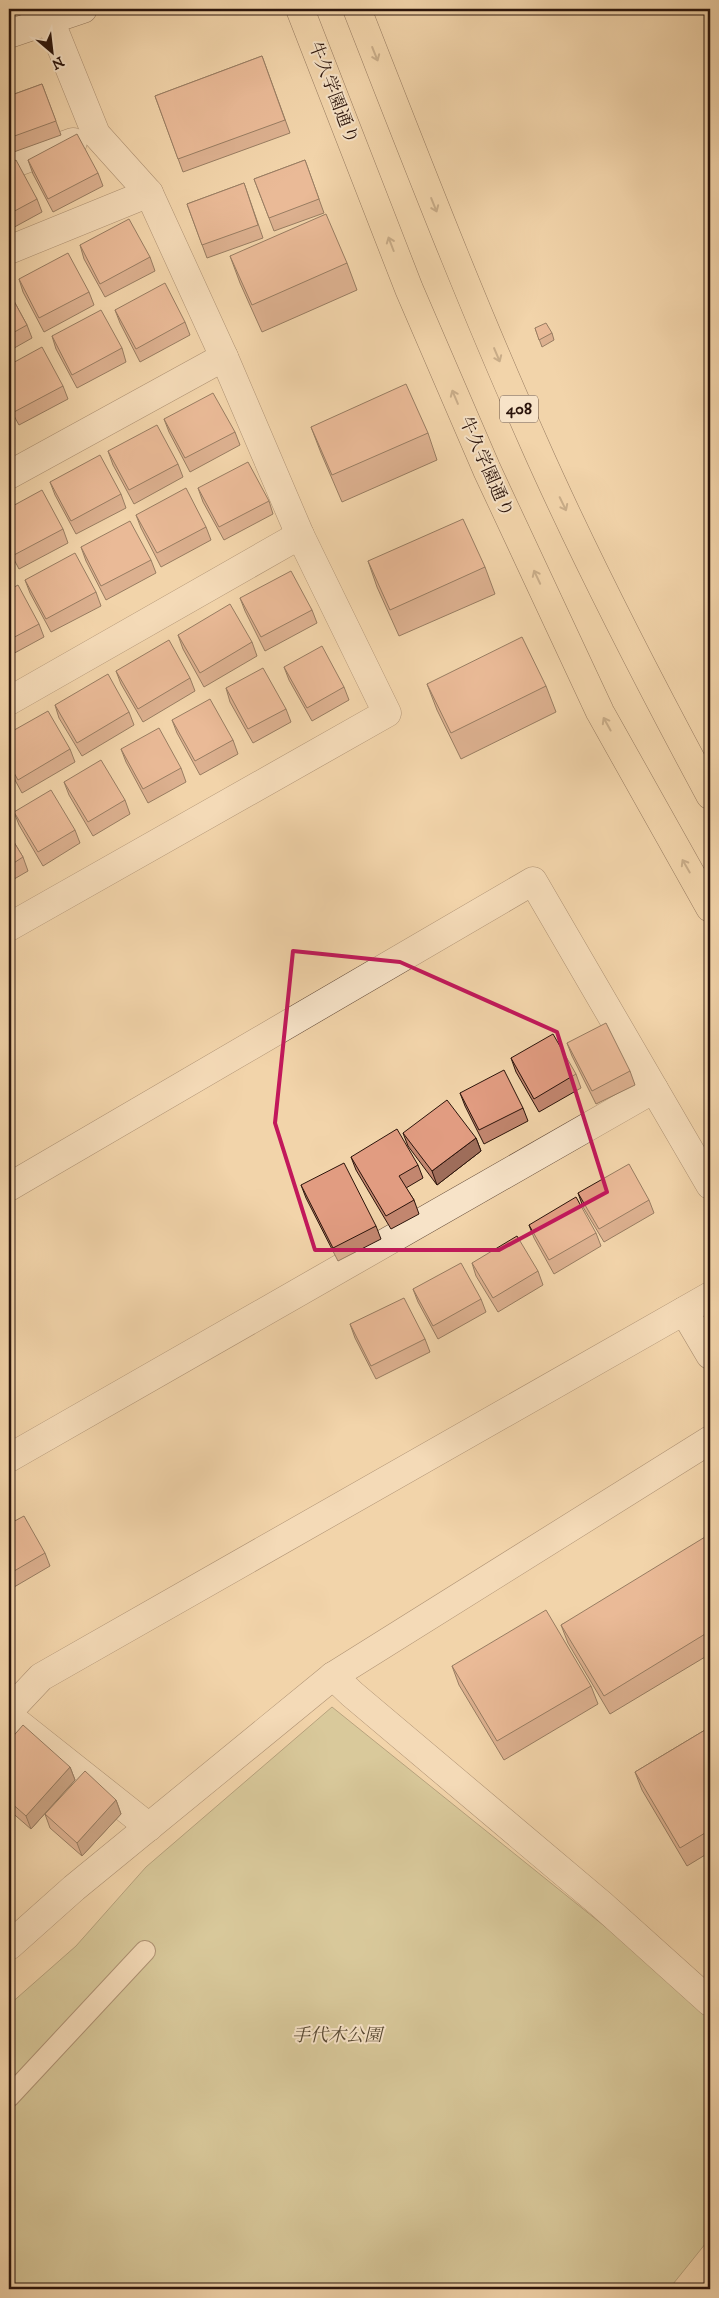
<svg xmlns="http://www.w3.org/2000/svg" width="719" height="2298" font-family="'IM FELL DW Pica','Noto Serif JP',serif">
	<style>
		.green { fill: #babd89; stroke: #72684a }
		.lines { fill: none; stroke-linecap: round; stroke-linejoin: round }
		.lane-casing { stroke: #5d4433; stroke-width: 22 }
		.street-casing { stroke: #5d4433; stroke-width: 29 }
		.secondary-casing { stroke: #2b140b; stroke-width: 29 }
		.highway-casing { stroke: #2b140b; stroke-width: 29 }
		.lane { stroke: #f7e3c8; stroke-width: 20 }
		.street { stroke: #f7e3c8; stroke-width: 28 }
		.secondary { stroke: #f7e3c8; stroke-width: 28 }
		.highway { stroke: #f2d4aa; stroke-width: 28 }
		.wall { fill: #c2866f; stroke: #2b140b }
		.shaded-wall { fill: #9e6d5a; stroke: #2b140b }
		.building { fill: #e19c81; stroke: #2b140b }
		.oneway { stroke: #987e62 }
		.marked { fill: none; stroke: #c2185b; stroke-width: 4; stroke-linejoin: round }
		.labels { text-anchor: middle; dominant-baseline: central; stroke-width: 4; stroke-linejoin: round; paint-order: stroke }
		.shield { fill: #f7e3c8; stroke: #685244; stroke-width: 1 }
		.shield-label { font-size: 16px; font-weight: bold; fill: #2b140b }
		.street-label { font-size: 18px; fill: #2b140b; stroke: #f7e3c8 }
		.park-label { font-size: 18px; font-style: italic; fill: #564731; stroke: #f7e3c8 }
	</style>
	<rect width="100%" height="100%" fill="#f2d4aa"/>
	<filter id="stains"><feTurbulence type="fractalNoise" baseFrequency=".004" numOctaves="4"/><feColorMatrix values="0 0 0 0 .2 0 0 0 0 .09 0 0 0 0 .02 0 0 0 .5 -.17"/></filter>
	<radialGradient id="worn" r=".72"><stop offset=".6" stop-color="#630" stop-opacity="0"/><stop offset="1" stop-color="#630" stop-opacity=".3"/></radialGradient>
	<!-- green -->
	<path class="green" d="M332,1707L710,2011V2238L669,2289H9V2005L76,1946L146,1867Z"/>
	<g class="lines">
		<!-- lane casing -->
		<g class="lane-casing">
			<path id="lane" d="M9,2097L145,1951"/>
		</g>
		<!-- street casing -->
		<g class="street-casing">
			<g id="street">
				<path d="M9,165L73,142"/>
				<path d="M9,250L149,193"/>
				<path d="M9,475L224,357"/>
				<path d="M9,701L300,535"/>
				<path d="M9,927L387,713L300,535L224,357L149,193L96,134L50,20"/>
				<path d="M9,1187L533,881L710,1185"/>
				<path d="M684,1311L710,1355"/>
				<path d="M9,1458L654,1089"/>
				<path d="M333,1676L352,1694L601,1904L710,2002"/>
				<path d="M9,1711L41,1677L710,1296"/>
				<path d="M9,1716L149,1827"/>
				<path d="M9,1946L74,1888L333,1676L710,1440"/>
			</g>
		</g>
		<!-- secondary casing -->
		<g class="secondary-casing">
			<path id="secondary" d="M9,34L83,9"/>
		</g>
		<!-- highway casing -->
		<g class="highway-casing">
			<g id="highway">
				<path d="M300,9L409,289L487,470L600,712L710,908"/>
				<path d="M357,9C414,154 470,300 534,443C587,563 648,680 710,795"/>
			</g>
		</g>
		<!-- lane -->
		<use href="#lane" class="lane"/>
		<!-- street -->
		<use href="#street" class="street"/>
		<!-- secondary -->
		<use href="#secondary" class="secondary"/>
		<!-- highway -->
		<use href="#highway" class="highway"/>
	</g>
	<!-- wall -->
	<g class="wall">
		<path d="M262,56L290,133L183,172L155,96Z"/>
		<path d="M42,84L61,135L11,153L9,147V96Z"/>
		<path d="M28,160L98,173L103,186L53,212L33,174Z"/>
		<path d="M305,160L324,213L274,231L254,179Z"/>
		<path d="M9,164L37,199L42,212L9,230Z"/>
		<path d="M244,183L263,238L207,258L187,204Z"/>
		<path d="M80,245L150,257L155,271L105,297L84,259Z"/>
		<path d="M230,256L347,263L357,290L262,332L240,283Z"/>
		<path d="M19,279L89,292L94,305L44,332L23,292Z"/>
		<path d="M9,292L27,325L32,338L9,351Z"/>
		<path d="M115,310L185,322L190,335L140,362L120,323Z"/>
		<path d="M535,328L552,333L554,340L542,347Z"/>
		<path d="M52,336L122,348L126,362L77,388L56,349Z"/>
		<path d="M9,365L63,386L68,399L19,425L9,407Z"/>
		<path d="M164,419L235,432L240,445L190,472L169,432Z"/>
		<path d="M311,427L428,433L437,460L342,502L321,453Z"/>
		<path d="M108,451L178,464L183,477L134,504L113,465Z"/>
		<path d="M50,482L121,494L126,508L76,534L55,495Z"/>
		<path d="M198,488L269,501L273,514L224,540L203,502Z"/>
		<path d="M9,508L63,529L68,543L19,569L9,550Z"/>
		<path d="M136,515L206,527L211,540L161,567L141,528Z"/>
		<path d="M81,547L151,560L156,573L106,600L86,561Z"/>
		<path d="M368,561L485,567L495,594L399,636L377,587Z"/>
		<path d="M9,567L11,573L9,575Z"/>
		<path d="M25,580L96,592L101,606L51,632L30,593Z"/>
		<path d="M9,590L39,624L44,637L9,656Z"/>
		<path d="M240,598L312,610L317,623L265,651L245,611Z"/>
		<path d="M178,635L252,642L257,656L204,687L183,649Z"/>
		<path d="M284,667L344,687L349,700L312,721L289,680Z"/>
		<path d="M116,671L190,678L195,691L143,722L121,684Z"/>
		<path d="M427,684L546,686L556,712L461,759L437,710Z"/>
		<path d="M226,688L286,709L291,722L253,743L230,702Z"/>
		<path d="M55,705L129,712L134,725L82,756L59,718Z"/>
		<path d="M172,720L233,740L238,754L200,775L177,733Z"/>
		<path d="M9,733L70,749L75,762L22,793L9,769Z"/>
		<path d="M121,749L181,768L186,782L148,803L126,762Z"/>
		<path d="M64,782L125,800L130,814L93,836L69,795Z"/>
		<path d="M9,791L12,800L9,802Z"/>
		<path d="M14,812L75,830L80,843L43,866L19,825Z"/>
		<path d="M9,834L23,857L28,871L9,882Z"/>
		<path d="M567,1043L630,1071L635,1085L596,1104L572,1056Z"/>
		<path d="M511,1058L576,1074L581,1088L539,1112L516,1072Z"/>
		<path d="M460,1093L523,1108L528,1121L484,1144L465,1106Z"/>
		<path d="M403,1133L476,1138L481,1151L437,1185L408,1146Z"/>
		<path d="M351,1157L418,1165L423,1178L406,1188L414,1200L419,1214L391,1229L356,1170Z"/>
		<path d="M301,1185L376,1226L381,1239L338,1261L306,1198Z"/>
		<path d="M578,1193L649,1200L654,1213L604,1242L583,1207Z"/>
		<path d="M529,1225L596,1233L601,1246L554,1274L534,1238Z"/>
		<path d="M472,1263L538,1271L543,1285L498,1312L476,1276Z"/>
		<path d="M413,1289L481,1299L486,1312L438,1339L418,1302Z"/>
		<path d="M350,1324L425,1339L430,1352L376,1379L355,1338Z"/>
		<path d="M9,1524L45,1553L50,1566L9,1590Z"/>
		<path d="M710,1546V1654L610,1714L568,1643L561,1625Z"/>
		<path d="M452,1666L591,1686L598,1704L504,1760L459,1685Z"/>
		<path d="M710,1727V1852L687,1866L642,1790L635,1772Z"/>
		<path d="M9,1741L70,1767L75,1780L31,1829L9,1810Z"/>
		<path d="M116,1800L121,1814L82,1856L50,1828L45,1814Z"/>
	</g>
	<!-- shaded-wall -->
	<g class="shaded-wall">
		<path d="M476,1138L481,1151L437,1185L432,1171Z"/>
		<path d="M70,1767L75,1780L31,1829L26,1816Z"/>
		<path d="M116,1800L121,1814L82,1856L77,1843Z"/>
	</g>
	<!-- building -->
	<g class="building">
		<path d="M262,56L285,120L178,159L155,96Z"/>
		<path d="M42,84L56,121L9,138V96Z"/>
		<path d="M77,134L98,173L48,199L28,160Z"/>
		<path d="M16,160L37,199L9,214V164Z"/>
		<path d="M305,160L319,199L269,218L254,179Z"/>
		<path d="M244,183L258,225L202,245L187,204Z"/>
		<path d="M326,214L347,263L252,305L230,256Z"/>
		<path d="M129,219L150,257L100,284L80,245Z"/>
		<path d="M68,253L89,292L39,318L19,279Z"/>
		<path d="M165,283L185,322L136,349L115,310Z"/>
		<path d="M9,292L27,325L9,335Z"/>
		<path d="M101,310L122,348L72,375L52,336Z"/>
		<path d="M546,323L552,333L539,340L535,328Z"/>
		<path d="M42,347L63,386L14,412L9,403V365Z"/>
		<path d="M406,384L428,433L332,475L311,427Z"/>
		<path d="M213,393L235,432L185,458L164,419Z"/>
		<path d="M157,425L178,464L129,490L108,451Z"/>
		<path d="M100,455L121,494L71,521L50,482Z"/>
		<path d="M248,462L269,501L219,527L198,488Z"/>
		<path d="M186,488L206,527L157,553L136,515Z"/>
		<path d="M42,490L63,529L14,555L9,546V508Z"/>
		<path d="M463,519L485,567L390,610L368,561Z"/>
		<path d="M130,521L151,560L101,586L81,547Z"/>
		<path d="M75,553L96,592L46,619L25,580Z"/>
		<path d="M291,571L312,610L261,637L240,598Z"/>
		<path d="M18,585L39,624L9,640V590Z"/>
		<path d="M230,604L252,642L200,673L178,635Z"/>
		<path d="M522,637L546,686L451,733L427,684Z"/>
		<path d="M169,640L190,678L138,709L116,671Z"/>
		<path d="M322,646L344,687L307,708L284,667Z"/>
		<path d="M263,668L286,709L248,729L226,688Z"/>
		<path d="M108,674L129,712L77,743L55,705Z"/>
		<path d="M210,699L233,740L195,761L172,720Z"/>
		<path d="M48,711L70,749L18,780L9,764V733Z"/>
		<path d="M159,728L181,768L143,789L121,749Z"/>
		<path d="M101,760L125,800L88,822L64,782Z"/>
		<path d="M51,790L75,830L38,852L14,812Z"/>
		<path d="M9,834L23,857L9,866Z"/>
		<path d="M606,1023L630,1071L592,1091L567,1043Z"/>
		<path d="M553,1034L576,1074L534,1099L511,1058Z"/>
		<path d="M504,1070L523,1108L479,1130L460,1093Z"/>
		<path d="M447,1100L476,1138L432,1171L403,1133Z"/>
		<path d="M397,1129L418,1165L399,1176L414,1200L386,1216L351,1157Z"/>
		<path d="M344,1163L376,1226L333,1248L301,1185Z"/>
		<path d="M629,1164L649,1200L599,1229L578,1193Z"/>
		<path d="M576,1197L596,1233L549,1260L529,1225Z"/>
		<path d="M517,1236L538,1271L493,1298L472,1263Z"/>
		<path d="M461,1263L481,1299L433,1326L413,1289Z"/>
		<path d="M404,1298L425,1339L371,1366L350,1324Z"/>
		<path d="M24,1516L45,1553L9,1574V1524Z"/>
		<path d="M705,1537L710,1546V1631L604,1696L561,1625Z"/>
		<path d="M546,1610L591,1686L497,1741L452,1666Z"/>
		<path d="M23,1725L70,1767L26,1816L9,1801V1741Z"/>
		<path d="M710,1727V1830L680,1848L635,1772Z"/>
		<path d="M85,1771L116,1800L77,1843L45,1814Z"/>
	</g>
	<!-- one-way arrows -->
	<defs><path id="oneway-shaft" d="M-6 0H5M1.5-3L5.5 0L1.5 3" fill="none" stroke-width="1.6" stroke-linecap="round" stroke-linejoin="round" transform="scale(1.25)"/></defs>
	<g class="oneway">
		<use href="#oneway-shaft" transform="translate(375 54) rotate(68)"/>
		<use href="#oneway-shaft" transform="translate(434 205) rotate(68)"/>
		<use href="#oneway-shaft" transform="translate(391 244) rotate(-111)"/>
		<use href="#oneway-shaft" transform="translate(497 355) rotate(67)"/>
		<use href="#oneway-shaft" transform="translate(455 397) rotate(-113)"/>
		<use href="#oneway-shaft" transform="translate(563 504) rotate(64)"/>
		<use href="#oneway-shaft" transform="translate(537 577) rotate(-115)"/>
		<use href="#oneway-shaft" transform="translate(607 724) rotate(-119)"/>
		<use href="#oneway-shaft" transform="translate(686 866) rotate(-120)"/>
	</g>
	<!-- marked area -->
	<path d="M0 0H719V2298H0ZM293,951L400,962L557,1032L607,1192L499,1250H315L275,1123Z" fill="#f2d4aa" fill-opacity=".55" fill-rule="evenodd"/>
	<path class="marked" d="M293,951L400,962L557,1032L607,1192L499,1250H315L275,1123Z"/>
	<g class="labels">
		<!-- shield labels -->
		<rect class="shield" x="500" y="395.5" width="38" height="27" rx="4"/>
		<g class="shield-label">
			<text x="519" y="409">408</text>
		</g>
		<!-- street labels -->
		<g class="street-label">
			<text transform="translate(333 93) rotate(69)">牛久学園通り</text>
			<text transform="translate(486 467) rotate(66)">牛久学園通り</text>
		</g>
		<!-- park labels -->
		<g class="park-label">
			<text x="337" y="2036">手代木公園</text>
		</g>
	</g>
	<!-- margin -->
	<rect width="719" height="2298" fill="none" stroke="#f2d4aa" stroke-width="30"/>
	<rect x="10" y="10" width="699" height="2278" fill="none" stroke="#2b140b" stroke-width="2.5"/>
	<rect x="15" y="15" width="689" height="2268" fill="none" stroke="#2b140b"/>
	<!-- north arrow -->
	<g transform="translate(52 52) rotate(152)" stroke="#f7e3c8" stroke-width="4" paint-order="stroke">
	<path d="M0-4L9 19L0 12L-9 19Z" fill="#2b140b"/>
	<text y="-8" font-size="14" font-weight="bold" text-anchor="middle" fill="#2b140b">N</text>
	</g>
	<rect width="100%" height="100%" filter="url(#stains)"/>
	<rect width="100%" height="100%" fill="url(#worn)"/>
</svg>
